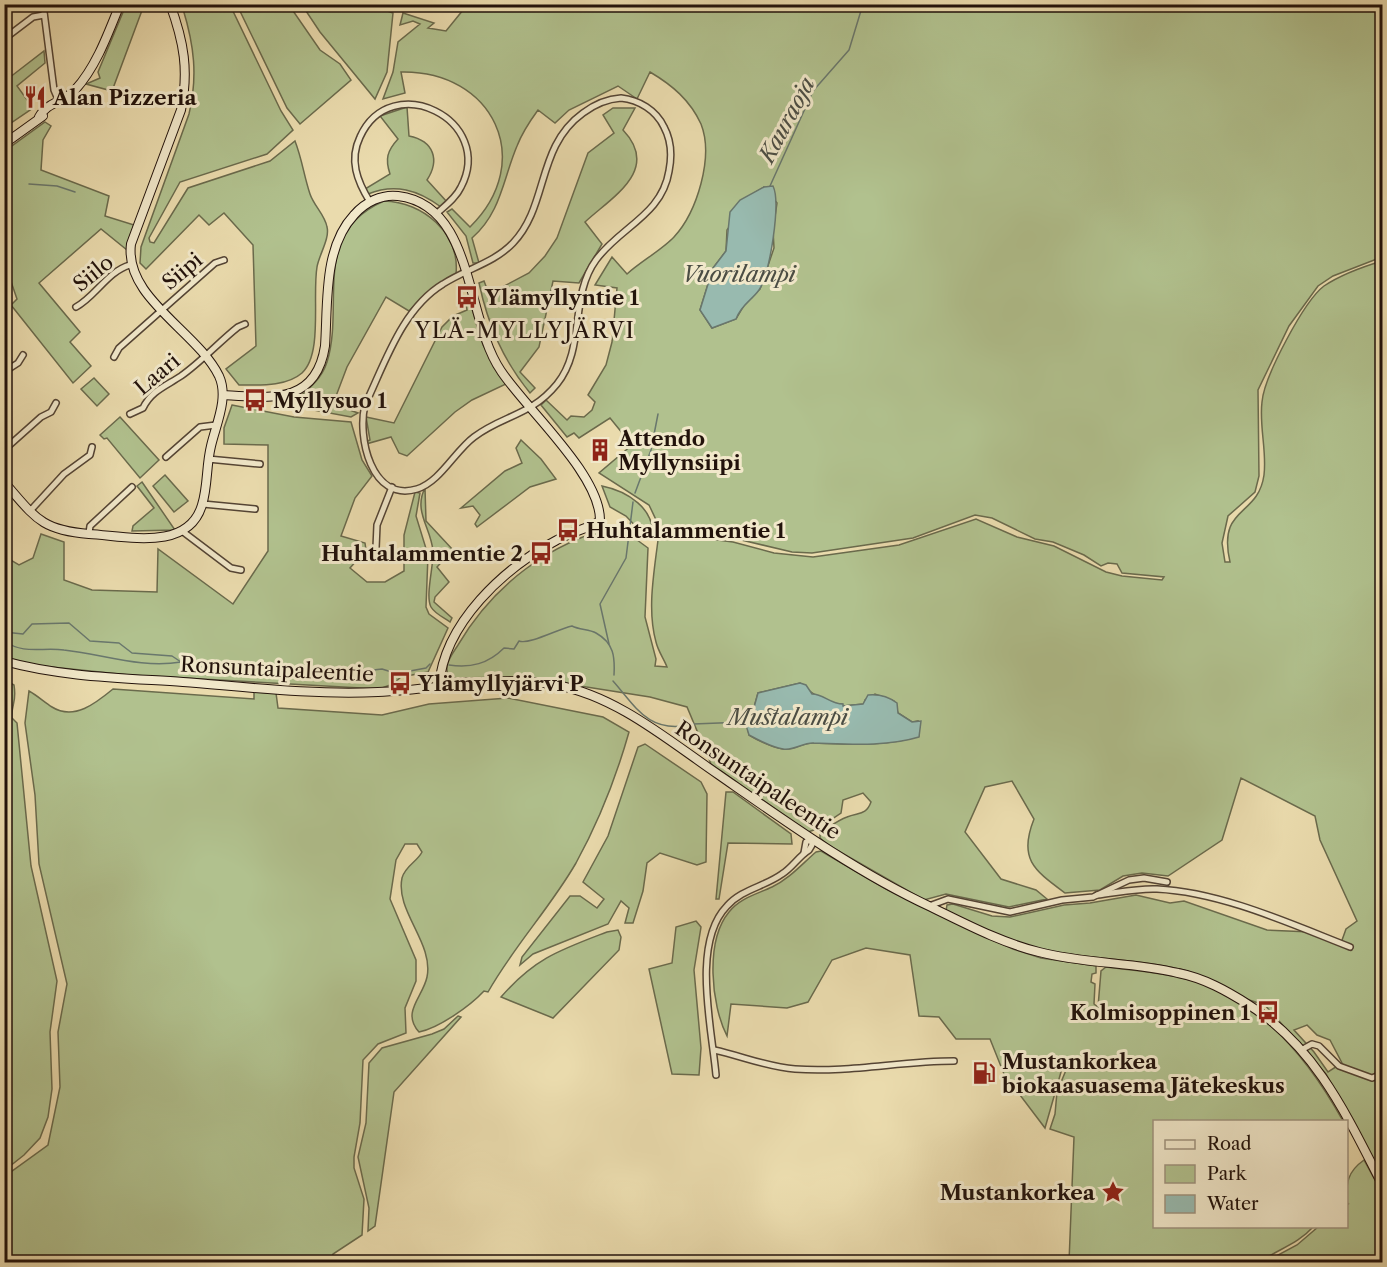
<svg xmlns="http://www.w3.org/2000/svg" width="1387" height="1267" font-family="'Libre Caslon Text',serif">
	<style>
		.green { fill: #b1c18e; stroke: #6a6a4c; stroke-width: 1.5; fill-rule: evenodd }
		.water { fill: #98baaf; stroke: #69776d; stroke-width: 1.5 }
		.lines { fill: none; stroke-linecap: round; stroke-linejoin: round }
		.stream { stroke: #69776d; stroke-width: 1.5 }
		.street-casing { stroke: #544434; stroke-width: 8 }
		.secondary-casing { stroke: #22120b; stroke-width: 10 }
		.street { stroke: #f1e8ca; stroke-width: 5 }
		.secondary { stroke: #f1e8ca; stroke-width: 8 }
		.labels { text-anchor: middle; dominant-baseline: central; stroke-width: 6; stroke-linejoin: round; paint-order: stroke }
		.poi-label { font-size: 21px; font-weight: bold; fill: #22120b; stroke: #f1e8ca; text-anchor: start }
		.street-label { font-size: 21px; fill: #22120b; stroke: #f1e8ca }
		.water-label { font-size: 22px; font-style: italic; fill: #4b4d44; stroke: #f1e8ca }
		.neighbourhood-label { font-size: 22px; letter-spacing: 1.5px; fill: #22120b; stroke: #f1e8ca }
	</style>
	<rect width="100%" height="100%" fill="#eadbad"/>
	<filter id="stains"><feTurbulence type="fractalNoise" baseFrequency=".00333" numOctaves="4"/><feColorMatrix values="0 0 0 0 .2 0 0 0 0 .09 0 0 0 0 .02 0 0 0 .5 -.17"/></filter>
	<radialGradient id="worn" r=".72"><stop offset=".6" stop-color="#630" stop-opacity="0"/><stop offset="1" stop-color="#630" stop-opacity=".3"/></radialGradient>
	<!-- green -->
	<g class="green">
		<path d="M126,5H144L112,91L86,84L100,78L98,72Z"/>
		<path d="M186,5H230L281,111L293,130L267,154L180,182L149,238L150,242L154,243L188,188L270,161L295,141C302,159 304,176 310,194C314,206 325,215 327,227C330,238 319,255 317,267C312,296 323,354 302,373C286,387 259,385 239,385L226,369L256,346L253,245L224,213L209,225L199,215L146,269L140,263L141,247L189,114C198,76 194,45 183,9Z"/>
		<path d="M237,5H289L320,50L340,64L351,80L300,124L287,108Z"/>
		<path d="M302,5H370L393,13L387,72L375,99L320,32Z"/>
		<path d="M461,5H1382V257L1333,276L1318,286L1289,326L1258,390L1259,476L1255,492L1228,516L1222,543L1225,562H1230C1217,505 1258,518 1264,475C1267,451 1259,426 1262,402C1264,377 1304,301 1324,286C1342,274 1362,267 1382,261V1177L1326,1074L1264,1004C1234,999 1210,976 1180,969C1136,959 1089,959 1044,950C1010,943 978,925 946,911L947,905L953,904L992,916L1010,917L1064,905L1090,903L1136,895L1170,903L1184,901L1267,930L1311,932L1341,943L1346,929L1357,921L1320,840L1315,816L1241,778L1222,840L1168,876L1142,873L1123,876L1100,890L1065,893C1034,870 1018,859 1034,819L1012,781L985,787L965,832L1001,879L1036,890L1047,899L1009,907L946,894L924,900L828,845L820,838V833C828,828 838,820 847,817C858,812 866,816 871,802L863,793L843,800L841,813L817,829L808,832L711,764L687,707L650,697L523,677L449,678C443,665 451,656 458,645C493,585 550,542 618,526L648,548L645,617L656,659L655,666L667,667C664,659 658,651 656,642C647,610 654,573 658,540L662,533L733,542L774,553L813,557L899,545L976,519L1017,537L1054,546L1106,572L1122,576L1162,580L1164,577L1122,573L1117,564L1108,563L1101,566L1084,555L1053,542L1035,539L992,518L975,515L913,538L812,553L792,552L733,538L700,535L659,526L649,505L599,473L632,445L610,418L579,438L574,433L567,437L541,405L546,400L567,420L571,416L584,417L592,410L595,402L588,395L606,365L612,342L617,288L595,285L612,257L627,274C640,262 663,249 674,237C697,212 714,157 701,124C690,100 672,85 650,72L637,99L618,86L569,110L555,123L538,110C530,121 522,133 517,146C503,179 501,213 472,238L479,263H473L466,236L447,212L452,209L470,227C537,161 493,70 401,72L405,93L383,99L393,72L398,42L420,24L413,21L400,25L403,13L434,23L428,28L446,31L463,10ZM764,187L777,203L773,230L774,248L760,289L747,300L736,319L712,328L700,310L713,268L726,251L727,230L754,193ZM800,683C812,694 827,704 842,704L843,706L864,704L865,700L875,694L894,701L898,713L912,722L918,721L919,736C886,747 848,744 814,743C802,742 795,751 783,749C771,747 759,741 749,735L746,718L753,711L758,693ZM1307,1025L1317,1035L1330,1040L1342,1063L1328,1072L1314,1052L1294,1030Z"/>
		<path d="M44,51L45,63L17,86L33,108L5,127V81Z"/>
		<path d="M407,107L409,136C434,141 440,160 427,180L447,202L441,207C418,190 395,183 368,194L365,189L390,174C385,159 387,151 398,139L380,116Z"/>
		<path d="M613,108H635L623,130C661,170 612,197 585,222L602,244L579,283L553,281L539,347L520,372L535,388L530,393C503,360 488,325 479,283L484,281L489,294L529,273L545,256L557,238L588,153L614,133L603,115Z"/>
		<path d="M45,122L51,126L43,140L41,170L109,196L105,216L134,225L127,250L101,229L39,283L80,332L70,342L91,366L73,383L11,305L17,299L5,264V151Z"/>
		<path d="M384,201C423,202 460,233 456,274L430,290L409,311L386,297L347,367L333,404L358,413L351,417L297,407L298,398C310,388 322,378 327,362C345,305 310,233 384,201Z"/>
		<path d="M469,299L483,345L506,384L472,400L455,412L407,456L399,453L391,437L366,444L365,442L370,440L366,417L394,423L442,327L453,316L467,310L465,300Z"/>
		<path d="M94,378L109,394L97,406L81,389Z"/>
		<path d="M232,405L294,417L351,422L362,460L372,476L355,498L341,536L365,543L366,550L350,568L367,582H385L404,571V535L415,492L420,493L416,516L428,555L426,607L429,614L448,628L428,672L401,677L393,684L379,689L129,675L32,665L5,658L4,556L19,565L33,558L41,534L64,542V580L92,590L157,592L158,549L233,604L268,551V445L224,444V428Z"/>
		<path d="M120,417L159,460L140,478L107,438L104,439L100,435Z"/>
		<path d="M521,440L541,459L556,479L530,487L477,527L475,524L480,515L473,506L461,508L505,471L522,463L516,448Z"/>
		<path d="M165,475L188,501L174,512L153,486Z"/>
		<path d="M142,482L175,530L132,531L133,526L154,508L137,486Z"/>
		<path d="M602,486C627,491 656,509 652,537L643,534L626,516L610,507Z"/>
		<path d="M425,488L426,521L453,550L437,567L449,582L435,597L434,602L452,618L450,622C445,618 435,614 431,607C425,596 434,565 433,551C431,528 413,511 425,488Z"/>
		<path d="M5,680L14,685C17,703 11,704 12,718L17,723L31,866L57,981L50,1032L52,1089L48,1117L40,1138L24,1155L5,1170Z"/>
		<path d="M113,689L254,699V692L276,693L278,708L382,715L429,704L508,698L603,717L629,732C616,778 599,821 576,863C550,908 514,946 488,992L484,991C470,1006 439,1028 419,1032C401,1012 423,997 427,977C434,943 395,911 402,878C405,866 417,862 422,852L417,844H405L396,860L390,899L416,960V981L405,1008L406,1033L378,1044L363,1060L360,1123L354,1157V1168L364,1199L362,1235L333,1254L330,1262H5L4,1177L48,1145L60,1087L58,1032L67,984L39,864L35,795L25,723L29,691C38,696 44,702 52,707C74,721 96,703 113,689Z"/>
		<path d="M645,744L701,782L707,794L706,862L697,865L660,853L647,863L643,891L633,923H625L629,908L621,901L608,924L533,954L520,965L522,957L570,896H580L597,908L604,899L583,882L608,836L638,747Z"/>
		<path d="M726,792H733L791,834L792,844L728,843L719,899H716Z"/>
		<path d="M821,851L888,890L1013,949L1041,958L1096,966V973L1092,974L1091,982L1095,984L1094,1004L1098,1007L1101,971L1106,967C1136,971 1168,973 1197,982C1264,1003 1311,1063 1343,1121L1154,1122V1226L1313,1227C1298,1244 1278,1249 1260,1262H1069L1074,1137L1050,1129L1055,1114L1057,1092L1071,1058H1065L1045,1128L1004,1074L990,1039H956L939,1017L919,1016L910,955L866,948L832,960L808,1002L787,1008L731,1004L727,1036C711,1005 705,941 729,912C740,898 757,894 772,887C789,879 802,864 816,852Z"/>
		<path d="M696,921L701,927L694,970L701,1048L699,1075L672,1074L649,969L672,963L676,927Z"/>
		<path d="M618,930L621,937L619,950L553,1018L501,997C535,958 560,950 607,932Z"/>
		<path d="M458,1016L461,1017L394,1092L375,1226L368,1231L369,1208L358,1157L366,1123L369,1063L382,1048L432,1034L444,1029Z"/>
		<path d="M1364,1160L1382,1193V1262H1265L1297,1245L1318,1227L1346,1226L1347,1204H1349L1347,1203C1346,1183 1347,1172 1364,1160Z"/>
	</g>
	<!-- water -->
	<g class="water">
		<path d="M773,186C781,202 770,275 759,290C752,300 741,305 736,319L712,328L700,310L713,268L726,251L730,212L740,200L764,187Z"/>
		<path d="M800,683L806,685L812,694C824,694 830,704 843,704V706L863,704L868,695C878,694 889,697 897,703L898,713L912,722L921,721L919,737C886,747 848,744 814,743C803,742 795,751 783,749C771,747 760,741 749,735L745,722L753,711L758,693Z"/>
	</g>
	<g class="lines">
		<!-- stream -->
		<g class="stream">
			<path d="M29,184L57,186L75,192"/>
			<path d="M770,186L813,91L849,50L863,4"/>
			<path d="M635,493L651,450L658,414"/>
			<path d="M4,632L23,634L32,624L69,623L90,641L119,643L132,653L172,656L181,662L219,670L275,668L298,674H318L328,667"/>
			<path d="M4,641C25,655 41,647 64,650C102,654 142,669 181,662"/>
			<path d="M609,644L600,604L626,558L633,502"/>
			<path d="M449,665C471,668 488,664 504,648L514,649L519,641C529,645 558,629 572,626C580,630 589,629 596,633C614,643 615,657 614,675"/>
			<path d="M410,671L426,668L430,664"/>
			<path d="M338,674L382,669L398,674"/>
			<path d="M613,681C636,707 648,733 689,725"/>
			<path d="M693,724L745,722"/>
		</g>
		<!-- street casing -->
		<g class="street-casing">
			<g id="street">
				<path d="M43,4L54,90L57,97L62,98"/>
				<path d="M4,39L33,17L44,15"/>
				<path d="M621,98C639,100 656,110 664,127C671,140 672,156 669,171C662,215 620,227 596,260C569,297 586,348 557,384C531,416 503,415 474,437C455,451 440,482 417,489C371,503 357,436 365,405C385,363 402,309 443,284C466,269 494,263 513,243C549,205 536,147 583,113C595,104 606,99 621,98Z"/>
				<path d="M370,202C357,181 349,160 360,137C391,68 496,120 461,187C456,198 445,206 436,214"/>
				<path d="M76,307C95,297 108,271 130,265"/>
				<path d="M114,357L119,348L215,263L224,260"/>
				<path d="M4,372L18,363L23,355"/>
				<path d="M130,414L143,408C151,391 166,386 181,376C201,362 219,342 238,327L245,324"/>
				<path d="M4,450L41,417L51,412L56,403"/>
				<path d="M166,457L200,427L216,425"/>
				<path d="M208,459L260,464"/>
				<path d="M203,504L255,509"/>
				<path d="M30,511L64,474L90,455L92,447"/>
				<path d="M182,531L231,568L241,570"/>
				<path d="M89,533L90,526L132,487"/>
				<path d="M376,548L377,525L392,487"/>
				<path d="M804,853L806,842L811,839"/>
				<path d="M1097,895C1116,893 1137,888 1157,889C1221,892 1291,924 1350,947"/>
				<path d="M929,906L948,899L1010,912L1062,900L1093,897L1129,880L1144,878L1167,882"/>
				<path d="M1303,1049L1312,1044L1319,1046L1339,1066L1372,1078L1382,1074"/>
				<path d="M714,1050C742,1056 767,1067 795,1069C848,1073 901,1061 954,1061"/>
				<path d="M716,1075C712,1029 691,943 727,906C742,889 764,887 782,874C792,868 799,856 809,850L812,845L811,839"/>
			</g>
		</g>
		<!-- secondary casing -->
		<g class="secondary-casing">
			<g id="secondary">
				<path d="M39,117C47,102 64,102 75,90C96,67 108,34 120,4"/>
				<path d="M4,144L43,116"/>
				<path d="M223,395C270,398 316,405 325,346C328,304 323,248 354,215C365,202 382,194 398,196C475,205 465,319 501,371C526,409 601,475 600,521C587,529 571,532 557,540C504,568 444,623 439,686"/>
				<path d="M4,482C35,517 40,530 89,534C126,536 188,552 202,505C208,486 206,466 211,446C216,424 229,398 219,376C197,331 124,298 131,244L181,110C189,71 184,42 170,4"/>
				<path d="M4,661C61,677 124,678 183,682C247,687 313,695 378,692C438,690 496,674 556,685C617,696 669,741 719,775C788,823 856,872 931,907C966,924 1002,943 1039,952C1085,964 1133,962 1178,973C1204,978 1227,991 1249,1005C1316,1047 1347,1116 1382,1184"/>
			</g>
		</g>
		<!-- street -->
		<use href="#street" class="street"/>
		<!-- secondary -->
		<use href="#secondary" class="secondary"/>
	</g>
	<!-- icons -->
	<defs>
		<g id="restaurant-bare" transform="scale(1.8)"><path d="M-5-6h1v4h1v-4h1v4h1v-4h1v5L-1.5 .5V6h-2V.5L-5-1ZM5-6V6H3V1.5H1.5Q1.5-4 5-6Z" fill="#8f2418" stroke="#f1e8ca" stroke-width="2.5" paint-order="stroke"/></g>
		<g id="bus-bare" transform="scale(1.8)"><path d="M-5-6H5V4H4V6H2V4H-2V6H-4V4H-5ZM-3.5-4V0h7V-4ZM-3.5 1.2v1.5H-2V1.2ZM2 1.2v1.5H3.5V1.2Z" fill="#8f2418" stroke="#f1e8ca" stroke-width="2.5" paint-order="stroke"/></g>
		<g id="building-bare" transform="scale(1.8)"><path d="M-4-6H4V6H1V3H-1V6H-4ZM-2.5-4.3h1.7v1.8h-1.7ZM.8-4.3h1.7v1.8H.8ZM-2.5-1h1.7V.8h-1.7ZM.8-1h1.7V.8H.8Z" fill="#8f2418" stroke="#f1e8ca" stroke-width="2.5" paint-order="stroke"/></g>
		<g id="fuel-bare" transform="scale(1.8)"><path d="M-5.5-6h7V0h2V4h1.3V-2.5L3-4.5l.8-.8L6-3V5H2.5V1h-1V6h-7ZM-4.2-4.7v3.2H.2V-4.7Z" fill="#8f2418" stroke="#f1e8ca" stroke-width="2.5" paint-order="stroke"/></g>
		<g id="sight-bare" transform="scale(1.8)"><path d="M0-6L1.8-2.2L6-1.7L2.9 1.2L3.7 5.4L0 3.3L-3.7 5.4L-2.9 1.2L-6-1.7L-1.8-2.2Z" fill="#8f2418" stroke="#f1e8ca" stroke-width="2.5" paint-order="stroke"/></g>
	</defs>
	<g fill-rule="evenodd">
		<use href="#restaurant-bare" x="35" y="97"/>
		<use href="#bus-bare" x="467" y="297"/>
		<use href="#bus-bare" x="255" y="400"/>
		<use href="#building-bare" x="600" y="450"/>
		<use href="#bus-bare" x="568" y="530"/>
		<use href="#bus-bare" x="541" y="553"/>
		<use href="#bus-bare" x="400" y="683"/>
		<use href="#bus-bare" x="1268" y="1012"/>
		<use href="#fuel-bare" x="984" y="1073"/>
		<use href="#sight-bare" x="1113" y="1192"/>
	</g>
	<g class="labels">
		<!-- poi labels -->
		<g class="poi-label">
			<text x="53" y="97">Alan Pizzeria</text>
			<text x="485" y="297">Ylämyllyntie 1</text>
			<text x="273" y="400">Myllysuo 1</text>
			<text x="618" y="438">Attendo<tspan x="618" dy="24">Myllynsiipi</tspan></text>
			<text x="586" y="530">Huhtalammentie 1</text>
			<text x="523" y="553" text-anchor="end">Huhtalammentie 2</text>
			<text x="418" y="683">Ylämyllyjärvi P</text>
			<text x="1250" y="1012" text-anchor="end">Kolmisoppinen 1</text>
			<text x="1002" y="1061">Mustankorkea<tspan x="1002" dy="24">biokaasuasema Jätekeskus</tspan></text>
			<text x="1095" y="1192" text-anchor="end">Mustankorkea</text>
		</g>
		<!-- street labels -->
		<g class="street-label">
			<text transform="translate(182 271) rotate(-40)">Siipi</text>
			<text transform="translate(93 273) rotate(-39)">Siilo</text>
			<text transform="translate(157 374) rotate(-40)">Laari</text>
			<text transform="translate(277 669) rotate(3)">Ronsuntaipaleentie</text>
			<text transform="translate(758 780) rotate(34)">Ronsuntaipaleentie</text>
		</g>
		<!-- water labels -->
		<g class="water-label">
			<text transform="translate(787 120) rotate(-62)">Kauraoja</text>
			<text x="739" y="274">Vuorilampi</text>
			<text x="788" y="717">Mustalampi</text>
		</g>
		<!-- neighbourhood labels -->
		<g class="neighbourhood-label">
			<text x="525" y="330">YLÄ-MYLLYJÄRVI</text>
		</g>
	</g>
	<!-- margin -->
	<rect width="1387" height="1267" fill="none" stroke="#eadbad" stroke-width="24"/>
	<rect x="6" y="6" width="1375" height="1255" fill="none" stroke="#22120b" stroke-width="3"/>
	<rect x="12" y="12" width="1363" height="1243" fill="none" stroke="#22120b" stroke-width="1.5"/>
	<!-- legend -->
	<rect x="1153" y="1120" width="195" height="108" fill="#f1e8ca" stroke="#9e927e" stroke-width="1.5"/>
	<rect x="1165" y="1140" width="30" height="9" fill="#f1e8ca" stroke="#9e927e" stroke-width="1.5"/>
	<text x="1207" y="1150" font-size="18" fill="#22120b">Road</text>
	<rect x="1165" y="1165" width="30" height="18" fill="#b1c18e" stroke="#9e927e" stroke-width="1.5"/>
	<text x="1207" y="1180" font-size="18" fill="#22120b">Park</text>
	<rect x="1165" y="1195" width="30" height="18" fill="#98baaf" stroke="#9e927e" stroke-width="1.5"/>
	<text x="1207" y="1210" font-size="18" fill="#22120b">Water</text>
	<rect width="100%" height="100%" filter="url(#stains)"/>
	<rect width="100%" height="100%" fill="url(#worn)"/>
</svg>
